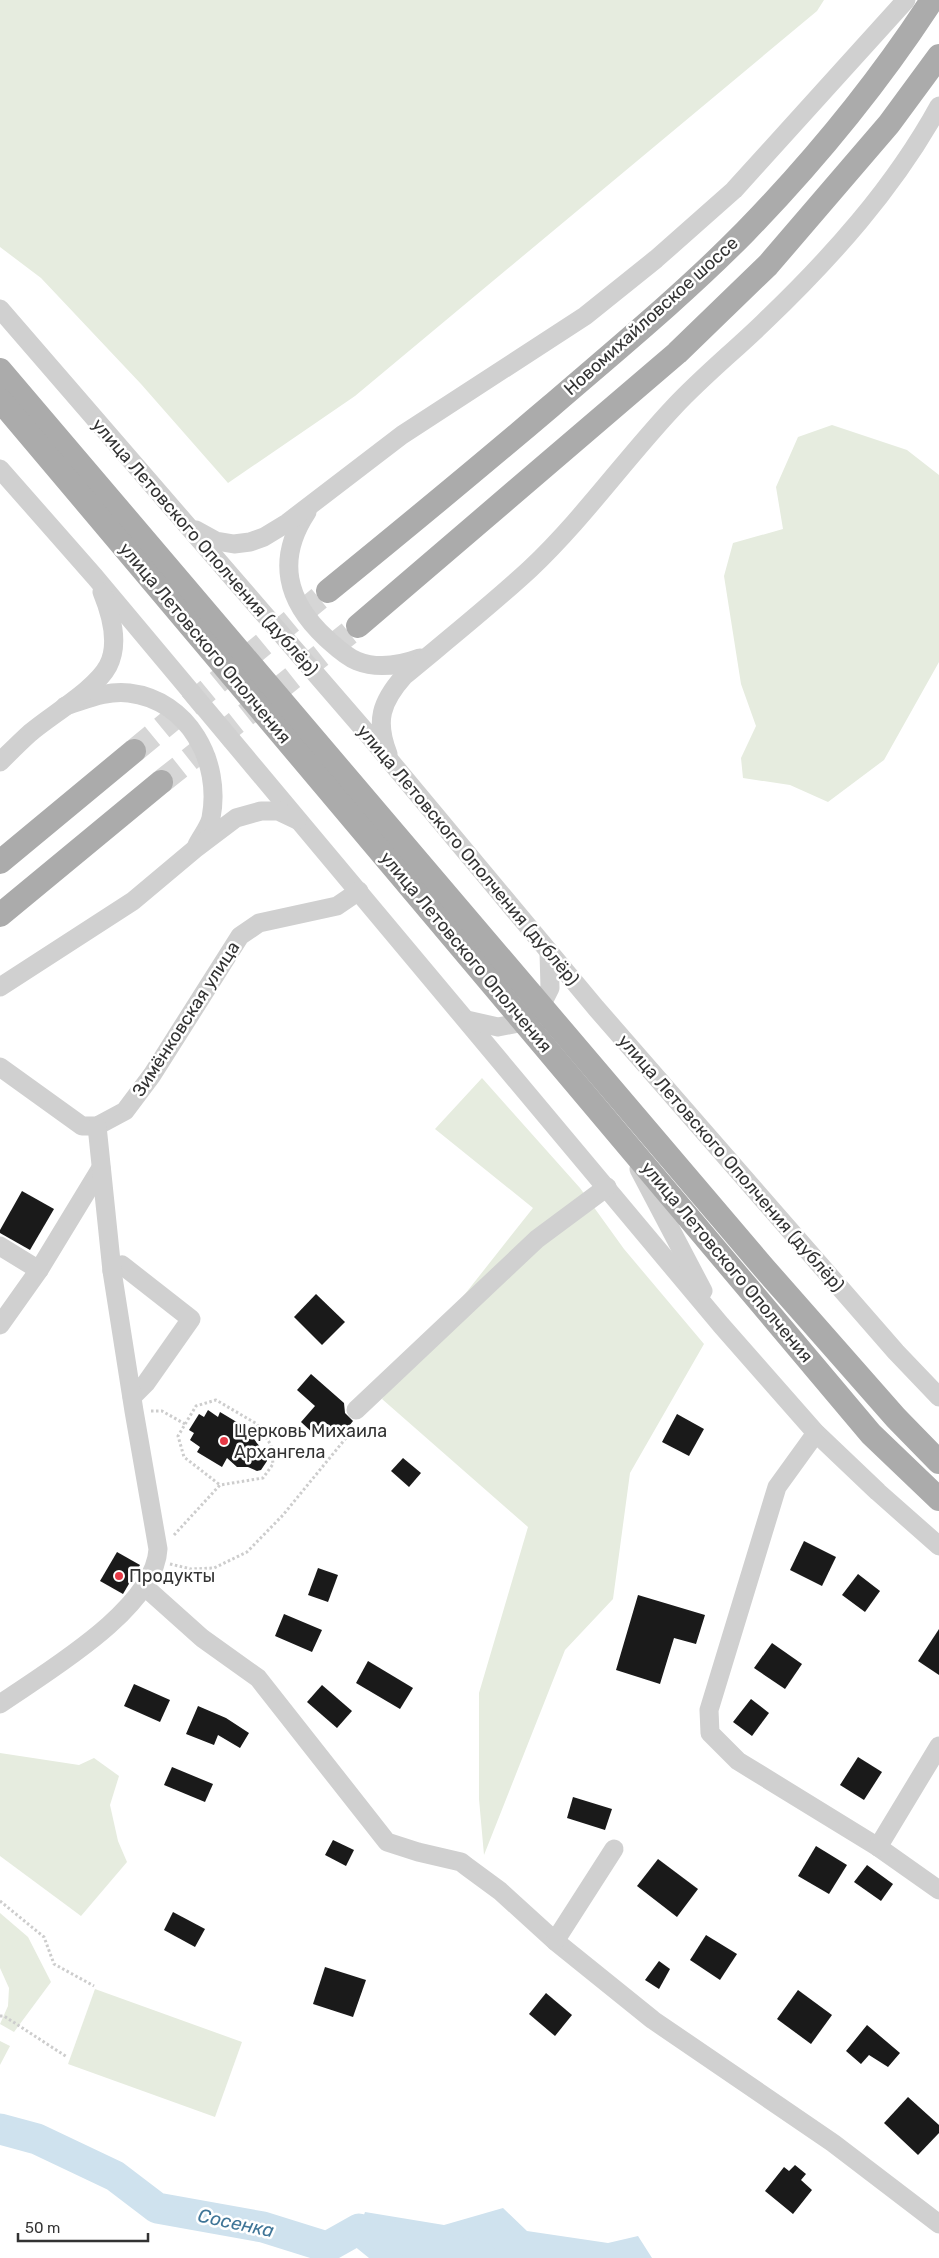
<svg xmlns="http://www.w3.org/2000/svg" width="939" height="2258" font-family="Rubik,sans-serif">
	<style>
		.green { fill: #e6ecdf }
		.water { fill: #cfe2ee }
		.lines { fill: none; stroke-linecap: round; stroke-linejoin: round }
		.river { stroke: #cfe2ee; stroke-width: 31 }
		.building { fill: #1a1a1a }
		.major-tunnel { stroke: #d6d6d6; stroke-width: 24; stroke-dasharray: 24 12; stroke-linecap: butt }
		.path { stroke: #cdcdcd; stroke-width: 3; stroke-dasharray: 2.5 2.5; stroke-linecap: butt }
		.minor { stroke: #d0d0d0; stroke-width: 19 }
		.major { stroke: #ababab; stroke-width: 24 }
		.poi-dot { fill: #e63946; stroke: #fff; stroke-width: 2 }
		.labels { text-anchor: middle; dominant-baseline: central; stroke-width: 5; stroke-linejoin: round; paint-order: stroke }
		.street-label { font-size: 18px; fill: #333; stroke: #fff }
		.poi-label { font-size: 18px; fill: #333; stroke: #fff; text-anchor: start }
		.water-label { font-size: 19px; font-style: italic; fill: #3f7597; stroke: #fff }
	</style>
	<rect width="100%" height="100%" fill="#fff"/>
	<!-- green -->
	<g class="green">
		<path d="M0,0H824L817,11L355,396L228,483L141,384L41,278L0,247Z"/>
		<path d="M832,425L907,450L939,475V662L884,760L828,802L790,785L743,778L741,758L756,726L741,684L724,576L733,543L783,529L776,487L798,437Z"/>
		<path d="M482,1078L580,1188L624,1249L704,1344L630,1473L613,1599L565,1650L484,1855L479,1799V1693L528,1527L382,1399L533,1208L435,1129Z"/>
		<path d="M0,1753L79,1765L94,1758L119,1776L110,1805L118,1841L127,1862L81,1916L0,1856Z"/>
		<path d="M0,1913L28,1937L51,1982L14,2032L0,2024L8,2006L9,1988L0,1968Z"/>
		<path d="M95,1989L242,2042L215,2117L68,2064Z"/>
		<path d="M0,2041L10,2046L0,2065Z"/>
	</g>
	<!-- water -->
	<path class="water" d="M503,2208L527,2231L608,2243L638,2236L652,2258H369L353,2245L365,2212L444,2225Z"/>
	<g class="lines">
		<!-- river -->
		<path class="river" d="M0,2129L37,2139L115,2176L157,2208L263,2227L327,2247L359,2229L482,2258"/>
	</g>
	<!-- building -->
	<g class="building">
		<path d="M22,1191L54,1209L30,1250L0,1233V1230Z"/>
		<path d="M316,1294L345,1322L322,1345L294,1317Z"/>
		<path d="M311,1374L344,1403L345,1413L353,1421L341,1436L326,1423L315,1435L301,1422L315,1406L297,1390Z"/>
		<path d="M208,1410L218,1417L220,1412L245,1427L240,1436L254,1439L266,1455L267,1461L261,1470L257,1471L248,1467H237L227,1458L222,1467L197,1452L200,1447L190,1440L194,1433L189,1430L199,1414L204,1417Z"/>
		<path d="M677,1414L704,1429L689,1456L662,1442Z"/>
		<path d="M403,1458L421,1473L409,1487L391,1471Z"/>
		<path d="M804,1541L836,1557L822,1586L790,1570Z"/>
		<path d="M117,1552L140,1565L123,1594L100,1581Z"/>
		<path d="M318,1568L338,1575L328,1602L308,1595Z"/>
		<path d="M858,1574L880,1591L865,1612L842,1595Z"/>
		<path d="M638,1595L705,1615L696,1644L674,1638L660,1684L616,1670Z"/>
		<path d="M284,1614L322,1630L312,1652L275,1636Z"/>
		<path d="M939,1629V1675L918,1661Z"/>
		<path d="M772,1643L802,1664L785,1689L754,1668Z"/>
		<path d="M368,1661L413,1688L400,1709L356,1683Z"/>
		<path d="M134,1684L170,1700L160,1722L124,1706Z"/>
		<path d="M322,1685L352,1711L337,1728L307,1702Z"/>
		<path d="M751,1699L769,1713L752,1736L733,1722Z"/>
		<path d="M198,1706L226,1718L249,1733L240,1748L218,1735L214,1745L186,1734Z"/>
		<path d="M858,1757L882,1772L864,1800L840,1785Z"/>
		<path d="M172,1767L213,1784L205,1802L164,1785Z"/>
		<path d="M573,1797L612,1809L605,1830L567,1818Z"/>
		<path d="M333,1840L354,1850L346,1866L325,1855Z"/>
		<path d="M816,1846L847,1865L829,1894L798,1876Z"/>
		<path d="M658,1859L698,1889L677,1917L637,1886Z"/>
		<path d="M867,1865L893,1884L881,1901L854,1882Z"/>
		<path d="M173,1912L205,1929L195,1947L164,1930Z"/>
		<path d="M706,1935L737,1954L720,1980L690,1960Z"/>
		<path d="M659,1961L670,1969L659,1989L645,1980Z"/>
		<path d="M325,1967L366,1980L353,2017L313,2004Z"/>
		<path d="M798,1990L832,2015L811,2044L777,2019Z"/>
		<path d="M546,1993L572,2015L555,2036L529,2014Z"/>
		<path d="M867,2025L900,2053L888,2067L869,2055L861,2064L846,2051Z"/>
		<path d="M908,2097L939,2125V2133L918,2155L884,2123Z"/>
		<path d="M795,2165L806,2174L801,2180L812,2190L793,2214L765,2191L784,2167L789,2171Z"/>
	</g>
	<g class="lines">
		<!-- major-tunnel -->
		<g class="major-tunnel">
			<path d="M134,751L328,591"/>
			<path d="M161,782L358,626"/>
		</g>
		<!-- path -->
		<g class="path">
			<path d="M151,1411H162L185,1424"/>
			<path d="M174,1535L220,1485L263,1478L273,1464L271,1445L257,1424L216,1400L196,1406L178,1436L184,1457L220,1485"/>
			<path d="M170,1564L191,1569L214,1568L247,1552L283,1515L355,1427"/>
			<path d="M0,1901L44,1937L54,1964L94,1986"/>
			<path d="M0,2016H4L67,2057"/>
		</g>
		<!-- minor -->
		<g class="minor">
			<path d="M0,309L366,732L596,1008L896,1352L939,1397"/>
			<path d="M0,469L95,577L721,1325L816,1433L878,1492L939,1546"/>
			<path d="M307,512C276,559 286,601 326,638C335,646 345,656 357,661C377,669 401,665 420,658"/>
			<path d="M196,530L216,541L234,544L250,542L264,537L287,523L402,435L585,316L656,259L734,190L906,0"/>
			<path d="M65,706C85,700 107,690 129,693C188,700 222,761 211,818C209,827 201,837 197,845"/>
			<path d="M388,754C375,721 381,702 404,676C446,641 490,606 530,569C583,519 625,459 674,407C702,377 734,351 763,323C831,258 894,188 939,106"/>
			<path d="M0,762C10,752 20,742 30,733C51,715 96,689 108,666C120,643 111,614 102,592"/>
			<path d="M0,987L133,901L195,849L236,818L261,811H278L297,820"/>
			<path d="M467,1020L498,1027L524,1022L541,1006L550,988L549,952"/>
			<path d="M0,1067L82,1126H97L125,1111L152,1075L240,936L259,923L337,906L359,891"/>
			<path d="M639,1169L703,1291"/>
			<path d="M0,1246L39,1270"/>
			<path d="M112,1271L122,1265L191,1319L146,1383L132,1397"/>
			<path d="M0,1325L39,1270L101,1168"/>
			<path d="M356,1410L537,1239L607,1187"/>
			<path d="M816,1433L777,1487L709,1710L710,1733L738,1761L878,1847L939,1890"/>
			<path d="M145,1587L202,1638L258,1678L387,1842L418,1852L461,1862L466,1866L500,1891L555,1941L653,2020L833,2143L939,2224"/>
			<path d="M0,1704C46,1672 155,1609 158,1549L134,1411L112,1271L97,1126"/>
			<path d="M878,1847L939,1746"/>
			<path d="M555,1941L614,1849"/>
		</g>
		<!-- major -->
		<g class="major">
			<path d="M0,370L764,1268L896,1418L939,1462"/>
			<path d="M0,400L871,1434L939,1499"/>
			<path d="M328,591C403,530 478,468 551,406C617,349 684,294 745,232C814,161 878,83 932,0"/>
			<path d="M358,626L677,353L768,265L889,124L939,56"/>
			<path d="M0,862L134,751"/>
			<path d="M0,915L161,782"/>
		</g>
	</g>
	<!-- markers -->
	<g class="poi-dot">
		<circle cx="224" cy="1441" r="5"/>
		<circle cx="119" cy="1576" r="5"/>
	</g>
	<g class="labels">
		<!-- street labels -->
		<g class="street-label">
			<text transform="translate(651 316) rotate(-42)">Новомихайловское шоссе</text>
			<text transform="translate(205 547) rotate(49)">улица Летовского Ополчения (дублёр)</text>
			<text transform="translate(205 643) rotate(50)">улица Летовского Ополчения</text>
			<text transform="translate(468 855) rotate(50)">улица Летовского Ополчения (дублёр)</text>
			<text transform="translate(466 952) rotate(50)">улица Летовского Ополчения</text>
			<text transform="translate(186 1019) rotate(-57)">Зимёнковская улица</text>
			<text transform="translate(731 1163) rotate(49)">улица Летовского Ополчения (дублёр)</text>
			<text transform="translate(727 1262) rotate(50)">улица Летовского Ополчения</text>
		</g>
		<!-- poi labels -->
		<g class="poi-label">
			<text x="234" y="1431">Церковь Михаила<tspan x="234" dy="21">Архангела</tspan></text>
			<text x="129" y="1576">Продукты</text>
		</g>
		<!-- water labels -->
		<g class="water-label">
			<text transform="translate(236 2223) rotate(12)">Сосенка</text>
		</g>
	</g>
	<!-- scale -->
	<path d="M18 2233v8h130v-8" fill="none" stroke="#333333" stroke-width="2.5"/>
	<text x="25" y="2233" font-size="15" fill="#333333" stroke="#ffffff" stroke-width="4" paint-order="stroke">50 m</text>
</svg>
